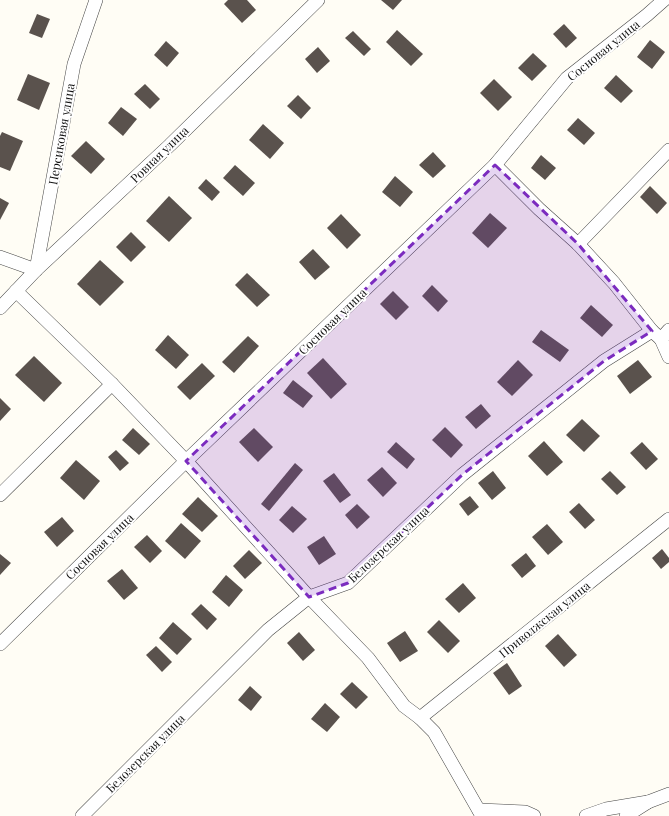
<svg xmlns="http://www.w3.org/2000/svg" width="669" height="816" font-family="'Playfair Display',serif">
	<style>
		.building { fill: #5a524d }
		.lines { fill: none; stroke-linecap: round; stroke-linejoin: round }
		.minor-casing { stroke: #444; stroke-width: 14 }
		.minor { stroke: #fff; stroke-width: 13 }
		.marked { fill: #7b2cbf; fill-opacity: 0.2; stroke: #7b2cbf; stroke-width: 3; stroke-dasharray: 8 5; stroke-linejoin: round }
		.labels { text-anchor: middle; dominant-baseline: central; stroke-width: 4; stroke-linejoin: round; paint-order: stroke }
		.street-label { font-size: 12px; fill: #111; stroke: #fff }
	</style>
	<rect width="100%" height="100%" fill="#fffdf5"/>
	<!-- building -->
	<g class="building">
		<path d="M228,0H247L256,10L242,23L224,4Z"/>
		<path d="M381,0H402L393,10Z"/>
		<path d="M37,14L50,19L42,38L29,33Z"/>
		<path d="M564,24L577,38L566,48L553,34Z"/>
		<path d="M397,30L423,54L411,66L386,42Z"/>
		<path d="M353,31L371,49L364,56L345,38Z"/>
		<path d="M650,40L665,52L652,69L637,57Z"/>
		<path d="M166,41L179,53L167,67L154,55Z"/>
		<path d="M318,47L330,61L317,73L305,59Z"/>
		<path d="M533,53L547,66L532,81L518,68Z"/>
		<path d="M28,74L50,83L39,110L17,100Z"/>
		<path d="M616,75L633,91L621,103L604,88Z"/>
		<path d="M494,79L512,97L498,111L480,93Z"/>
		<path d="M145,84L160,99L150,109L134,94Z"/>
		<path d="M298,95L311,108L301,119L287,106Z"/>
		<path d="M121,107L137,119L123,136L108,123Z"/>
		<path d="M578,118L595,133L584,145L567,130Z"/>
		<path d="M263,124L284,143L270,159L249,140Z"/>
		<path d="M2,132L23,141L10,171L0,167V136Z"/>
		<path d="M86,141L105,159L91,174L71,156Z"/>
		<path d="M433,152L446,166L433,178L419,165Z"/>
		<path d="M541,155L556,168L545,180L531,168Z"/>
		<path d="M235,165L255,183L243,196L223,178Z"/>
		<path d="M395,176L413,192L400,207L382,192Z"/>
		<path d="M206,179L220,192L212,201L198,188Z"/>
		<path d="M650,186L667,203L657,214L640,197Z"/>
		<path d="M169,196L192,218L169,242L146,221Z"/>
		<path d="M0,198L9,203L0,220Z"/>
		<path d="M490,213L507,228L488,248L472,233Z"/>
		<path d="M341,214L361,235L347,249L327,228Z"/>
		<path d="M131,232L146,247L131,262L116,247Z"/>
		<path d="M313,249L330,267L315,280L299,262Z"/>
		<path d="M100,260L124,282L100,306L77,284Z"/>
		<path d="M247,273L270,295L257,307L235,285Z"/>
		<path d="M432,285L448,301L438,312L422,296Z"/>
		<path d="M393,291L409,307L396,320L380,304Z"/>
		<path d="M591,305L613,325L602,337L580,318Z"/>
		<path d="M541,330L569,350L560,362L532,342Z"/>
		<path d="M168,335L189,355L176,369L155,350Z"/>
		<path d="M248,336L259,346L234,373L222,362Z"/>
		<path d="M34,356L62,383L44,402L15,375Z"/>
		<path d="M323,358L347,384L331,399L307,373Z"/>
		<path d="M518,360L533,375L512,396L497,382Z"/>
		<path d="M638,360L652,377L630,394L617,376Z"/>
		<path d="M202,363L215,376L190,400L177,387Z"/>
		<path d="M293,380L313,396L303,408L283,393Z"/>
		<path d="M0,398L11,409L0,421Z"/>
		<path d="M481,404L491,416L476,429L465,417Z"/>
		<path d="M582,419L600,436L584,452L566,435Z"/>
		<path d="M445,427L463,445L451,458L432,440Z"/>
		<path d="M133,428L150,444L139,455L122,440Z"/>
		<path d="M254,428L273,447L258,462L239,442Z"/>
		<path d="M544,441L563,462L547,476L528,456Z"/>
		<path d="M396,442L415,459L407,469L387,452Z"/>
		<path d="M642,442L658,459L646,470L630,453Z"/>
		<path d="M116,450L129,463L120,471L108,457Z"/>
		<path d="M76,460L100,481L84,500L60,478Z"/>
		<path d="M295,463L303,470L269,511L261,504Z"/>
		<path d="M382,467L397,483L383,497L367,480Z"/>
		<path d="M493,471L506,488L492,500L478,483Z"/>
		<path d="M610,471L626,487L617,495L601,479Z"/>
		<path d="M334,473L351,495L340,503L323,481Z"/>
		<path d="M470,496L479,507L468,516L459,504Z"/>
		<path d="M198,497L218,516L202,532L182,514Z"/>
		<path d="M579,503L595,520L585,529L569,512Z"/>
		<path d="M357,504L370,517L357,529L345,515Z"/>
		<path d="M292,506L307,519L293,533L279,520Z"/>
		<path d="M62,517L74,531L57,547L44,532Z"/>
		<path d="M181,523L201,541L185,559L165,541Z"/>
		<path d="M547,524L563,542L548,555L532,537Z"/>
		<path d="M147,535L162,551L150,563L134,547Z"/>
		<path d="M324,536L336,554L319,565L307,547Z"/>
		<path d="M662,549L669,558V562L661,569L652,558Z"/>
		<path d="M249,550L262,563L245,579L233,566Z"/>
		<path d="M526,553L536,566L522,578L511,565Z"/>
		<path d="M0,554L11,563L0,575Z"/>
		<path d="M122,569L138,588L124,600L107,581Z"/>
		<path d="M226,575L243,590L229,607L212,592Z"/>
		<path d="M463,583L476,598L459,613L445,599Z"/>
		<path d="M201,604L217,619L207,630L191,614Z"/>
		<path d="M439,620L460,641L448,653L427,632Z"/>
		<path d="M173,622L192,639L177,655L159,638Z"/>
		<path d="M405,631L418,651L400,662L387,643Z"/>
		<path d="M299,632L315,650L303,661L287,643Z"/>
		<path d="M558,634L577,655L564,667L545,646Z"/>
		<path d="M156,646L172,662L162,672L146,655Z"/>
		<path d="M507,663L522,686L509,695L493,673Z"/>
		<path d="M352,682L368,697L356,709L340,694Z"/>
		<path d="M250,686L262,697L251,711L238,700Z"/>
		<path d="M325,703L340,717L327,732L311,719Z"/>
	</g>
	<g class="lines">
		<!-- minor casing -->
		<g class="minor-casing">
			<g id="minor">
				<path d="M495,165L539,209L578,244L614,283L652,331"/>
				<path d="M578,244L669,150"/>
				<path d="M0,257L36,270L74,64L96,0"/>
				<path d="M16,291L112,384L186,461L309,597L368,658L404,706L420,718L434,732L482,816"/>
				<path d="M0,308L36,270L170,145L318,0"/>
				<path d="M661,339L669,357"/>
				<path d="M0,495L112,384"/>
				<path d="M0,644L186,461L495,165L567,78L647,15L664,0"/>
				<path d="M420,718L669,519"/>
				<path d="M479,810L525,812L534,816"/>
				<path d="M82,816L268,630L309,597L348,583L462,475L604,361L652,331L661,339L669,330"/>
				<path d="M586,816L606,809L648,802"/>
				<path d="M626,816L648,802L669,794"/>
			</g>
		</g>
		<!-- minor -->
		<use href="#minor" class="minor"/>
	</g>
	<!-- marked area -->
	<path class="marked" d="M495,165L578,244L652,331L604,361L462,475L348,583L309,597L186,461Z"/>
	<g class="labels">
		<!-- street labels -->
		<g class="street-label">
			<text transform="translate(603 50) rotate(-39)">Сосновая улица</text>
			<text transform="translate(61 134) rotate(-80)">Персиковая улица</text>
			<text transform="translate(159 154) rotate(-44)">Ровная улица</text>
			<text transform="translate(332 321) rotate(-44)">Сосновая улица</text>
			<text transform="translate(388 544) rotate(-43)">Белозерская улица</text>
			<text transform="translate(99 546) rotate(-44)">Сосновая улица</text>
			<text transform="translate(544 619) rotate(-39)">Приволжская улица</text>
			<text transform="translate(145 753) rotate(-45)">Белозерская улица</text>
		</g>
	</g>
</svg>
